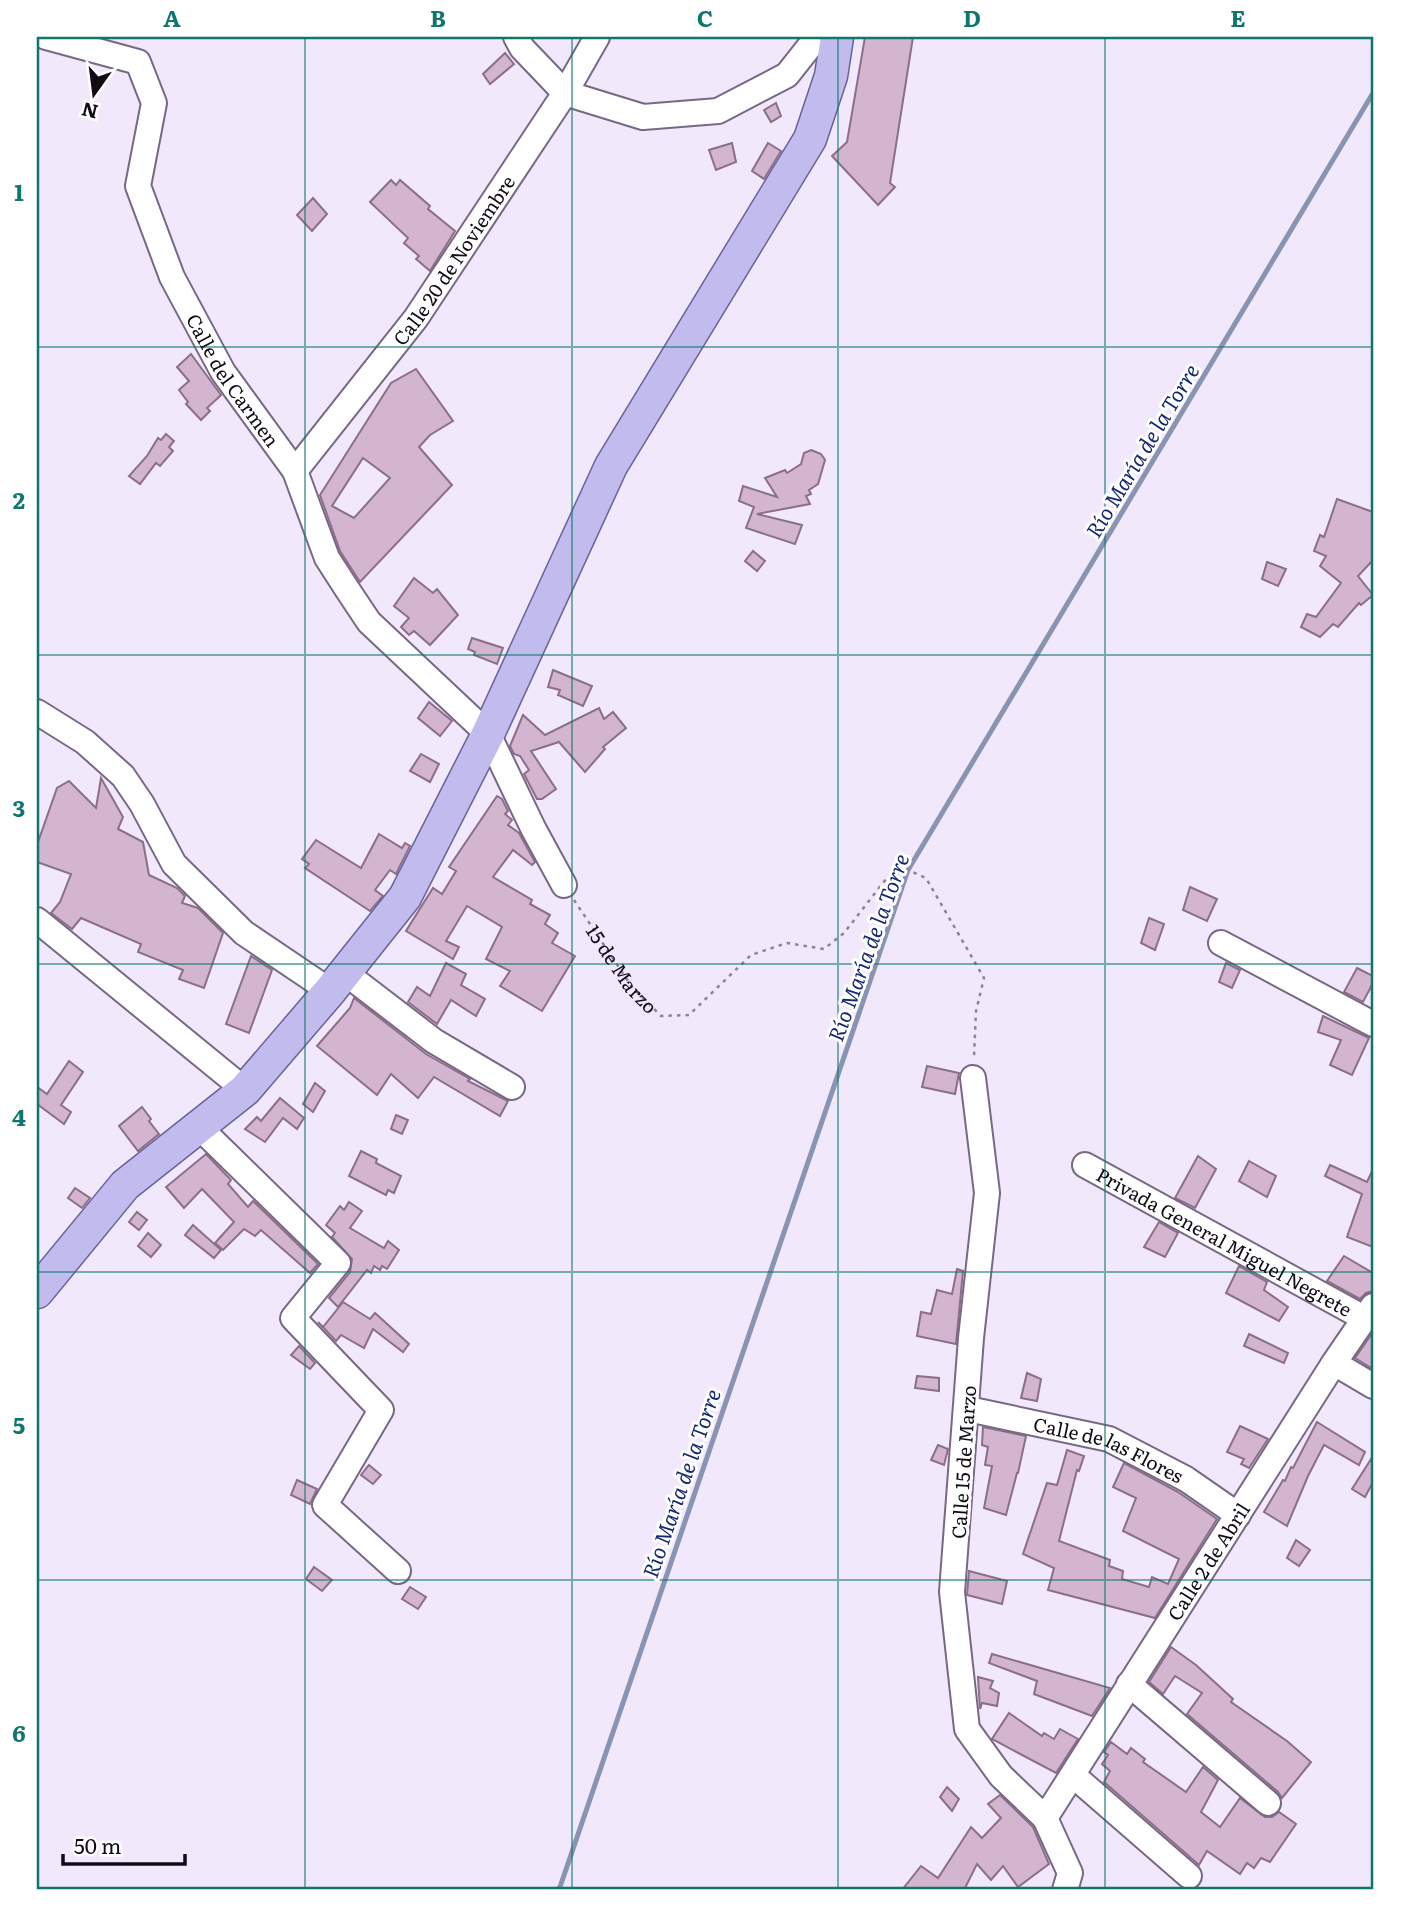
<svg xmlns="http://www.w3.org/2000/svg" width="1410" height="1927" font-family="Literata,serif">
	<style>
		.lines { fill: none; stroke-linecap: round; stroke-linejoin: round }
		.stream { stroke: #8994b3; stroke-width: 5 }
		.building { fill: #d3b5cf; stroke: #8a6f87; stroke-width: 2; fill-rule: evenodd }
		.minor-casing { stroke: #786885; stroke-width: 28 }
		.major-casing { stroke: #69619b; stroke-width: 35 }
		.path { stroke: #8c8494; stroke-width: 2.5; stroke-dasharray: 3.5 5; stroke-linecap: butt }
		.minor { stroke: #fff; stroke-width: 24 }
		.major { stroke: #c2bcee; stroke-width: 32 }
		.grid { fill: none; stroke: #0f766e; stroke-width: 2; stroke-opacity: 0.55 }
		.labels { text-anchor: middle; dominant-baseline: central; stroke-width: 6; stroke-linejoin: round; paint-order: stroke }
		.street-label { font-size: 19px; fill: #110b16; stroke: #fff }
		.water-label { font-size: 21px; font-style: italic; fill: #142872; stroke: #fff }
		.neatline { fill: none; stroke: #0f766e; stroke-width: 2.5 }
		.grid-label { font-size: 23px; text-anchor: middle; font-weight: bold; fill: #0f766e }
	</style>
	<rect width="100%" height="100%" fill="#f2e8fc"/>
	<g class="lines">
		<!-- stream -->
		<path class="stream" d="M557,1890L560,1887L908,870L1373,93"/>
	</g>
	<!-- building -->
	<g class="building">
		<path d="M865,37H913L890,183L895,187L878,205L832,156L847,142Z"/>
		<path d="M505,53L514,64L490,84L483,74Z"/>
		<path d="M776,103L781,116L771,122L764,110Z"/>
		<path d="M732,143L736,162L716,170L709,150Z"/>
		<path d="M768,143L781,151L764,179L752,171Z"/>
		<path d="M391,180L396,185L400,180L430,206L428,209L455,231L430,271L416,259L419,256L404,243L408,238L370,202Z"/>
		<path d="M313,198L327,214L312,231L297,215Z"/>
		<path d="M191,354L221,395L207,408L210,411L201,420L186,404L188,402L179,390L189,381L177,367Z"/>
		<path d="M416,369L453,421L430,435L419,447L452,485L360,582L340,551L320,495L391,383ZM363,458L390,478L354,518L332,506Z"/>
		<path d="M166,434L174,441L169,447L173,451L160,466L156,463L140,484L129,476L147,456L158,438L161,440Z"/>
		<path d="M811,450L821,454L825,460L818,484L809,490L811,494L806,496L810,504L757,514L802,525L795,544L746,528L754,507L739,501L743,486L777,497L765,478L785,470L787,473L801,464L804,453Z"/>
		<path d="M1337,499L1373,512V560L1358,576L1373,595L1361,605L1359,603L1338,627L1333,624L1320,637L1301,627L1307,614L1316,617L1341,583L1320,566L1326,556L1314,551L1320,535L1324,537Z"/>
		<path d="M753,551L765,561L757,571L745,561Z"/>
		<path d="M1267,562L1286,569L1278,586L1262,579Z"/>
		<path d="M414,578L433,593L437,589L458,615L430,645L414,631L409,635L401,627L409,618L394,606Z"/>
		<path d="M472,638L503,648L497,664L474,655L475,652L468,649Z"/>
		<path d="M553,670L592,686L583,706L558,695L560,690L548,687Z"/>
		<path d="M429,702L452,721L440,736L418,718Z"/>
		<path d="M599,708L604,719L613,712L626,728L603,747L605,749L585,772L559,742L531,751L556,789L542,799H537L524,774L529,770L520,756L514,754L510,746L523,715L545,735Z"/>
		<path d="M421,754L439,764L430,782L410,771Z"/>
		<path d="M101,778L123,817L118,829L143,842L149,875L177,888L185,896L182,903L198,908L223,933L204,988L179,979L183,970L138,952L141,944L81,918L72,929L51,913L60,902L71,874L37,862V845L57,788L69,781L96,808Z"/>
		<path d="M497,796L502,799L508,811L505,814L512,820L508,825L519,833L535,862L532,865L513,850L493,877L532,900L530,904L550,915L545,924L558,933L552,943L575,956L542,1011L500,986L510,971L486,959L502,927L467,906L446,941L459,947L453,959L406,931L433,888L442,894L456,871L449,867Z"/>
		<path d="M379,834L402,848L405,843L410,846L396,874L390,870L375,890L383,896L370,911L305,868L309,864L302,859L316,840L361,868Z"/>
		<path d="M1190,887L1217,899L1207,921L1183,910Z"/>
		<path d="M1149,918L1164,924L1155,950L1141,943Z"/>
		<path d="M251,956L272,970L249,1033L226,1024Z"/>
		<path d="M446,963L466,974L461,985L485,999L476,1016L451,1000L437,1024L408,1002L417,987L430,996Z"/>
		<path d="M1226,963L1240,970L1232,988L1219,982Z"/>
		<path d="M1357,968L1373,976V983L1363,1002L1344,992Z"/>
		<path d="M354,998L426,1054L470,1079L468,1081L508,1101L500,1116L434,1077L418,1098L391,1074L377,1095L317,1046L350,1008Z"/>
		<path d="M1323,1016L1369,1038L1352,1075L1330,1065L1341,1040L1318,1032Z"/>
		<path d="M69,1061L83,1072L61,1105L71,1112L64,1124L37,1104V1087L47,1094Z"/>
		<path d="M927,1066L959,1073L955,1094L922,1087Z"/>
		<path d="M315,1083L325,1091L313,1112L303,1104Z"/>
		<path d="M280,1098L304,1118L297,1129L283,1118L265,1142L245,1129L257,1117L261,1121Z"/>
		<path d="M142,1107L151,1119L149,1121L159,1134L138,1151L119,1126Z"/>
		<path d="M396,1115L408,1120L402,1134L391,1129Z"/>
		<path d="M361,1151L377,1159L376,1163L401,1176L394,1193L388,1190L386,1195L349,1176Z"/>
		<path d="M206,1154L231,1180L228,1184L248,1207L253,1201L318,1264L310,1273L261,1230L255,1236L244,1229L223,1250L215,1243L234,1222L202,1189L184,1208L166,1187Z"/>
		<path d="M1198,1156L1216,1169L1195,1208L1175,1198Z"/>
		<path d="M1249,1161L1276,1176L1267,1197L1239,1181Z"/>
		<path d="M1330,1165L1367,1182L1373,1169V1247L1347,1237L1362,1194L1325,1176Z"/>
		<path d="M75,1188L90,1198L82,1208L68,1198Z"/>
		<path d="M349,1202L362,1211L350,1228L384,1248L388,1241L399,1250L387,1269L382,1266L380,1270L374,1266L371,1273L367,1270L338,1307L329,1298L350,1272L352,1259L332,1237L335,1233L326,1225L340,1206L344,1210Z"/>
		<path d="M137,1212L147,1220L139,1230L129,1222Z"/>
		<path d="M1159,1222L1178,1233L1165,1257L1144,1247Z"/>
		<path d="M193,1225L221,1250L214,1258L185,1235Z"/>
		<path d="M148,1233L161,1245L151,1257L138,1246Z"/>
		<path d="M1344,1256L1373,1273V1291L1366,1293L1360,1299L1327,1281Z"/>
		<path d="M1239,1266L1267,1282L1264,1290L1288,1307L1279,1321L1226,1293Z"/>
		<path d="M957,1269L963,1271L956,1344L917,1336L921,1312L931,1314L937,1290L952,1294Z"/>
		<path d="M343,1302L370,1319L375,1313L409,1344L403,1352L373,1329L364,1348L341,1335L336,1341L318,1322L323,1327Z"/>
		<path d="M1373,1332V1369L1355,1358Z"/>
		<path d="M1249,1334L1288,1353L1284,1363L1244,1346Z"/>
		<path d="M299,1346L315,1363L310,1369L291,1355Z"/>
		<path d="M1027,1373L1041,1379L1037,1401L1021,1398Z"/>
		<path d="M917,1376L939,1378V1391L915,1388Z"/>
		<path d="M1317,1422L1365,1452L1359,1465L1324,1445L1308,1476L1287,1526L1264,1512L1283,1480L1285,1481L1291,1467L1293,1468Z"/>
		<path d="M1240,1426L1268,1439L1249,1468L1241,1464L1244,1459L1227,1452Z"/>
		<path d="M983,1427L1026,1436L1018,1473H1017L1006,1515L984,1508L992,1466L985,1465L988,1447L982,1445Z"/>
		<path d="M938,1445L948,1449L944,1465L931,1460Z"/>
		<path d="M1067,1450L1084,1456L1079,1471L1077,1470L1059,1541L1110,1560L1109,1566L1123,1571L1122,1579L1149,1587L1152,1577L1168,1584L1179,1559L1123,1531L1136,1498L1113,1487L1124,1463L1178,1492L1217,1519L1155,1618L1048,1590L1054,1568L1023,1554L1047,1483L1057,1485Z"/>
		<path d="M1373,1456V1482L1365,1497L1352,1489Z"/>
		<path d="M369,1465L381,1475L373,1484L361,1475Z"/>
		<path d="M297,1480L317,1489L310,1504L291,1495Z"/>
		<path d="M1296,1540L1310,1550L1299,1566L1287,1558Z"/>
		<path d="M314,1567L332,1580L322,1591L306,1579Z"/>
		<path d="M969,1571L1007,1581L1002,1604L967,1595Z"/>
		<path d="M410,1587L426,1597L418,1609L402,1599Z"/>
		<path d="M1171,1647L1196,1665L1233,1699L1231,1702L1287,1741L1311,1762L1282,1798L1278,1792L1187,1714L1202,1693L1175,1676L1163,1694L1149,1682Z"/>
		<path d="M992,1654L1110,1688L1092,1716L1034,1694L1037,1681L989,1663Z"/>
		<path d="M978,1677L993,1681L990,1688L999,1693L997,1706L982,1703L980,1709Z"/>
		<path d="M1009,1713L1042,1736L1044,1733L1054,1739L1060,1729L1078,1739L1056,1773L992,1739Z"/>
		<path d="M1111,1742L1127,1754L1131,1748L1145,1759L1143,1762L1186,1792L1203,1767L1218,1780L1201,1812L1220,1827L1240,1798L1265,1817H1272L1279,1812L1296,1824L1270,1862L1261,1858L1254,1868L1247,1863L1240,1874L1207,1851L1199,1865L1104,1782L1110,1771L1102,1764L1108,1755L1104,1752Z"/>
		<path d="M947,1787L959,1799L952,1811L940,1797Z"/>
		<path d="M1000,1795L1033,1827L1049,1864L1018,1887L1003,1866L991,1880L977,1864L964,1890H902L921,1866L938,1878L971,1827L982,1838L1001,1818L988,1804Z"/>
	</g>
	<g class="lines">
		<!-- minor casing -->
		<g class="minor-casing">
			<g id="minor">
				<path id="s2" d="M46,37L138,62L154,103L138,186L172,277L223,372L295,471L327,558L347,589L369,622L488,734L533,828L564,885"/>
				<path d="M516,37L522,48L565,93L643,117L718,111L787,75L817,37"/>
				<path id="s3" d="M295,471L416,318L565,93L597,37"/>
				<path d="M37,712L85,742L123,776L142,804L174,864L244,933L330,991"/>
				<path d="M37,920L245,1090"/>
				<path d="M1221,943L1373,1024"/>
				<path d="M344,972L434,1041L512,1087"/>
				<path d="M973,1078L987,1193L971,1338L952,1592L967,1729L1001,1776L1045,1818L1070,1873L1065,1890"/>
				<path d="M199,1127L338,1263L293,1318L381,1410L325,1505L398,1571"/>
				<path id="s4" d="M1085,1165L1364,1318"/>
				<path d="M1334,1363L1373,1386"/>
				<path id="s5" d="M968,1409L1109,1439L1186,1479L1238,1515"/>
				<path d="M1129,1684L1268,1803"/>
				<path d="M1074,1776L1189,1876"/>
				<path id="s6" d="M1045,1818L1334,1363L1373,1306"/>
			</g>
		</g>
		<!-- major casing -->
		<g class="major-casing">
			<path id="major" d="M37,1292L125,1185L245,1090L330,991L405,897L488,734L611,466L810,139L831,76L837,37"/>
		</g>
		<!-- path -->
		<path class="path" id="s1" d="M574,900L632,987L661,1016L689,1015L751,955L787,943L824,949L844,933L886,879L908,870L926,878L984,978L976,1011L974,1057"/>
		<!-- minor -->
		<use href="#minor" class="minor"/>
		<!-- major -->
		<use href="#major" class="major"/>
	</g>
	<!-- grid -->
	<path class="grid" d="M305,37V1890M572,37V1890M838,37V1890M1105,37V1890M37,347H1373M37,655H1373M37,964H1373M37,1272H1373M37,1580H1373"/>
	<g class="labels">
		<!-- street labels -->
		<g class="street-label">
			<text stroke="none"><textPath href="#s3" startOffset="264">Calle 20 de Noviembre</textPath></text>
			<text stroke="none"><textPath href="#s2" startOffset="441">Calle del Carmen</textPath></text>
			<text stroke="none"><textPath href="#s1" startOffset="84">15 de Marzo</textPath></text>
			<text stroke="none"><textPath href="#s4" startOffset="159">Privada General Miguel Negrete</textPath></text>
			<text stroke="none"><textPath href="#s5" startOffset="147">Calle de las Flores</textPath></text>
			<text transform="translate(963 1462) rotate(-86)">Calle 15 de Marzo</text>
			<text stroke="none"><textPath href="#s6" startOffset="304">Calle 2 de Abril</textPath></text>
		</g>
		<!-- water labels -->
		<g class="water-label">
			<text transform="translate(1141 450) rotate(-59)">Río María de la Torre</text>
			<text transform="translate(867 947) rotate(-70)">Río María de la Torre</text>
			<text transform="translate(680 1483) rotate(-71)">Río María de la Torre</text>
		</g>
	</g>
	<!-- border -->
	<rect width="1410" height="1927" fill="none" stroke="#ffffff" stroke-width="77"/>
	<!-- north arrow -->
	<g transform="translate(94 94) rotate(194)" stroke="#ffffff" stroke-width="5" paint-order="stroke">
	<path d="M0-5L12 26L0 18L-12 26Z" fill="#110b16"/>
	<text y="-10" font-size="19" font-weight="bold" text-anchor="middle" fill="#110b16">N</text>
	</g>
	<!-- scale -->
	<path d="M63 1854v10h122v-10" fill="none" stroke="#110b16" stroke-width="3.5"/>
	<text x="74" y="1854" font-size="21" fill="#110b16" stroke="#ffffff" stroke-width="5" paint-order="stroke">50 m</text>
	<rect x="38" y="38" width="1334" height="1850" class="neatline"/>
	<g class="grid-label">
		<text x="172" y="27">A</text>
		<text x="438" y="27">B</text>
		<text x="705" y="27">C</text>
		<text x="972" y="27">D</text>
		<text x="1238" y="27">E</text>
		<text x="19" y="201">1</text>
		<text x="19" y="509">2</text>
		<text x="19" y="817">3</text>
		<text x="19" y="1126">4</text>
		<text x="19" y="1434">5</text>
		<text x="19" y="1742">6</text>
	</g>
</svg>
